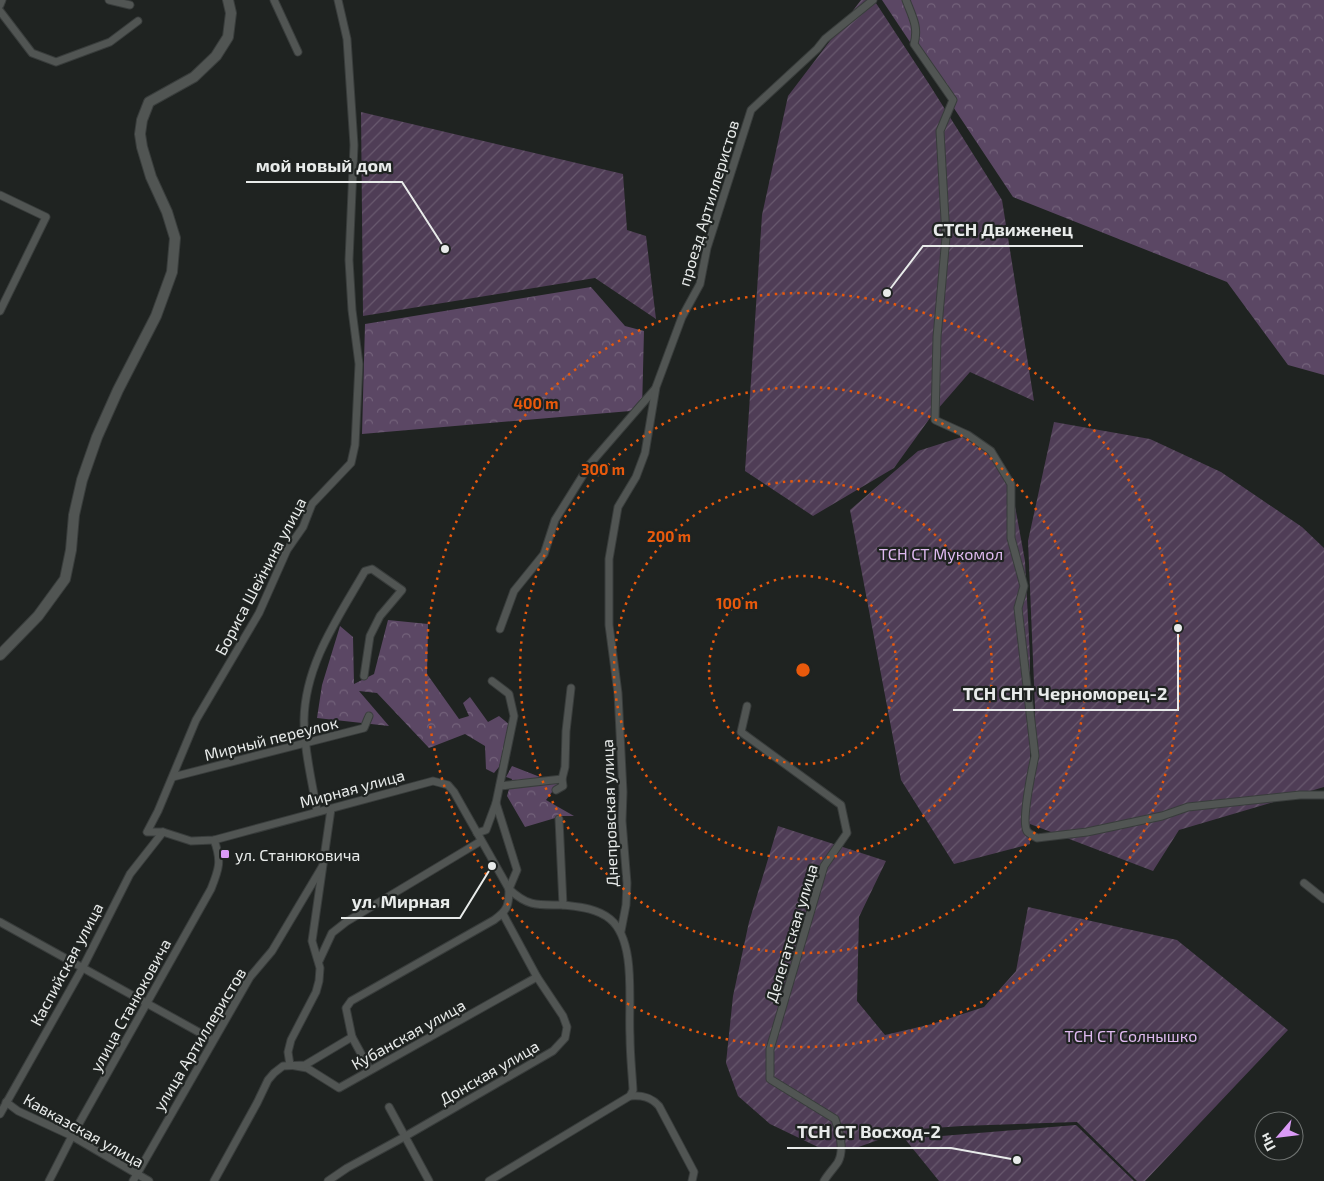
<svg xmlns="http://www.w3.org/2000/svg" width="1324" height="1181" font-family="'Exo 2',sans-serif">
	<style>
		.forest { fill: url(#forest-crowns) }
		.garden { fill: url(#garden-furrows) }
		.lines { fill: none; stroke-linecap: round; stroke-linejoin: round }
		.street-casing { stroke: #393d3c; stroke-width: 9 }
		.secondary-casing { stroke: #393d3c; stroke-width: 12 }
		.street { stroke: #515553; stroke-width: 7 }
		.secondary { stroke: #515553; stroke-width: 10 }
		.ring { fill: none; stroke: #e8590c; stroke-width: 2.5; stroke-dasharray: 2.5 5 }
		.poi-dot { fill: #da9af6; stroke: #1f2321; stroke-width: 2 }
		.labels { text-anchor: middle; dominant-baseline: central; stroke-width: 4.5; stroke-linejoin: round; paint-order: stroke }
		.street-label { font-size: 16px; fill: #e8ebea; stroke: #1f2321 }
		.park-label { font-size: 16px; fill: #dfbaf0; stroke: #1f2321 }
		.poi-label { font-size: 16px; fill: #e8ebea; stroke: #1f2321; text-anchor: start }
		.centre { fill: #e8590c; stroke: #1f2321; stroke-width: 2.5 }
		.ring-label { font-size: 15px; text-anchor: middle; font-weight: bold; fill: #e8590c; stroke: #1f2321; stroke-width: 4.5; stroke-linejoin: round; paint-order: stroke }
		.leader { fill: none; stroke: #e8ebea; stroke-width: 2 }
		.callout-dot { fill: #e8ebea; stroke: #1f2321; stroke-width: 2 }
		.callout-label { font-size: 18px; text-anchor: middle; font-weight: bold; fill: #e8ebea; stroke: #1f2321; stroke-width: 4.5; stroke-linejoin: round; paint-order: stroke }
	</style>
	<defs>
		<pattern id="forest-crowns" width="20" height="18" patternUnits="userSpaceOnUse" patternTransform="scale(1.25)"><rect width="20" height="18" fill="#5b4764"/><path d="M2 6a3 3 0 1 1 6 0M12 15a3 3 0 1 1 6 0" fill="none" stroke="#73627a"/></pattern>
		<pattern id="garden-furrows" width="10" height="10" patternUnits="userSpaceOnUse" patternTransform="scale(1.25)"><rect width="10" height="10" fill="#4f3d56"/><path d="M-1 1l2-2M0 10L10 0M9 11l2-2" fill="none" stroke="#68596e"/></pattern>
	</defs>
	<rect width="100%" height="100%" fill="#1f2321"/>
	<!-- forest -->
	<g class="forest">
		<path d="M882,0H1324V375L1288,365L1227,282L1013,197Z"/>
		<path d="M591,287L625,326L644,331L642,410L362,434L365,324Z"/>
		<path d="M388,620L428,624L427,674L459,719L469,716L463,703L470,697L488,722L499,716L510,725L499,767L494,773L486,769L485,746L465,734L429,748L377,693L359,691L389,726L317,718L322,685L340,626L353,637L354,684L374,674Z"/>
		<path d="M512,766L558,784L546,800L574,816H562L525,827L507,796L512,779L506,777Z"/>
	</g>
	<!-- garden -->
	<g class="garden">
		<path d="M861,0H874L931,87L1002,200L1034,401L970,372L930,418L894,468L813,516L745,471L762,215L788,96Z"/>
		<path d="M361,112L623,174L627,230L646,236L656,319L595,278L363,316Z"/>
		<path d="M1054,422L1150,439L1221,472L1302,527L1324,548V787L1179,830L1153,871L1030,824V844L954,864L901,780L850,510L918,451L968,435L1009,473L1025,561L1030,657V810L1035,708L1028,541Z"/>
		<path d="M778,826L886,861L859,917L857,1001L885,1035L932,1024L984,1007L1016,971L1028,907L1177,940L1288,1030L1145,1181H1137L1077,1122L962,1126L906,1130L853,1149H822L770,1124L738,1096L726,1063L733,996L749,922Z"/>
		<path d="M1076,1125L1134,1181H939L905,1139Z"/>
	</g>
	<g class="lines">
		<!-- street casing -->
		<g class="street-casing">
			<g id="street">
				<path d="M109,0L130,5"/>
				<path d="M274,0L298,52"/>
				<path d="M338,0L347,39L354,145L349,260L352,310L359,364L355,445L351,463L312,504L303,527L287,550L259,613L196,720L158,811L147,832H163L191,841L214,840L433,781L448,785L454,792L509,889"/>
				<path d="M906,0C912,16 919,27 914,44L953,100L940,131L946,237L937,337L935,420L968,435L991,451L1011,484V538L1024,586L1018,608L1035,756C1032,770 1021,821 1027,831C1029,834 1034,836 1037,838L1087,832L1162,816L1188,807L1300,795H1324"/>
				<path d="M0,5L2,0"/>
				<path d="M0,11L32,53L56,62L110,42L138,21"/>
				<path d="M0,195L46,217L0,311"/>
				<path d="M500,629L514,591L544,554L555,520L590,464L655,389"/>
				<path d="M747,706L741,732L841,805L847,833L824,866L770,1049V1079L835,1119C839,1131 845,1149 838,1162C835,1167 828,1174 824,1181"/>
				<path d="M173,777L364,728L369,716"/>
				<path d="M500,786L562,779"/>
				<path d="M556,790L563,786L562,779L565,767L566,731L571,688"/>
				<path d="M496,803L517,870L509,889"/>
				<path d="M331,809L312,941L320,968L319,981L316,992L291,1040L288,1052L290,1065L307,1068L339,1088L537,977"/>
				<path d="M317,811C312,781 304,750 304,720C305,664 338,618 365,571L372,569L402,590L380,616L370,636L364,676"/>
				<path d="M477,833L486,830L496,803L514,716L509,694L492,681"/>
				<path d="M1304,883L1324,899"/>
				<path d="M0,922L213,1040"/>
				<path d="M621,931L626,905L627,883L622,821L623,792L618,693L609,625V559L618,507L636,477L645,453L656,387L682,317L700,284L707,248L751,110L817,49L825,39L873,0"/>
				<path d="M319,961L332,933L346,922L481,841"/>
				<path d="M352,1037L370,1070"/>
				<path d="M630,1096C642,1095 651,1097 659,1106L694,1172L692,1181"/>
				<path d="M6,1102L18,1111L72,1136L149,1181"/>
				<path d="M389,1107L429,1181"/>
				<path d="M0,1114L83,967L130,874L163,832"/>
				<path d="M49,1181L72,1136L211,889C219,869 222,861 214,840"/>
				<path d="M133,1181L250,977L272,951L322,867"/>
				<path d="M214,1181L257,1103L268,1080L274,1073L283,1066L305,1065L352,1037L346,1008L351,1001L494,920C508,910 509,905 509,889C528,907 538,905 563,905L559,819"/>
				<path d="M328,1181L347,1168L404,1137L553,1051L565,1038L567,1027L563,1016L537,977L503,914"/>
				<path d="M489,1181L630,1096L633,1090C632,1072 630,1054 630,1036C628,1004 637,941 610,919C596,908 579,907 563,905"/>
			</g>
		</g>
		<!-- secondary casing -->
		<g class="secondary-casing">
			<path id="secondary" d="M0,655L38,616L65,579L71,550L74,515L82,480L97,437L118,390L156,316L172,272L175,238L167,212L151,177L142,147L140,134L142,120L149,102L194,77L216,56L228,37L231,13L228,0"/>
		</g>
		<!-- street -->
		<use href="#street" class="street"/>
		<!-- secondary -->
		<use href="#secondary" class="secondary"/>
	</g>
	<!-- distance rings -->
	<g class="ring">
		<circle cx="803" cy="670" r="94"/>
		<circle cx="803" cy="670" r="189"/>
		<circle cx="803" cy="670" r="283"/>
		<circle cx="803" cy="670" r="377"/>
	</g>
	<!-- markers -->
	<rect class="poi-dot" x="220" y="849" width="10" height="10" rx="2.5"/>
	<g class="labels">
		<!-- street labels -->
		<g class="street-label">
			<text transform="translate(708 203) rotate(-73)">проезд Артиллеристов</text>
			<text transform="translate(260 576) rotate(-62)">Бориса Шейнина улица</text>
			<text transform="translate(271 738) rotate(-14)">Мирный переулок</text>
			<text transform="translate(352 788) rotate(-15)">Мирная улица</text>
			<text transform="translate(609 813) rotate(-92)">Днепровская улица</text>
			<text transform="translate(791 933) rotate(-73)">Делегатская улица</text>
			<text transform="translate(66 964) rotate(-62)">Каспийская улица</text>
			<text transform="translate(130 1005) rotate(-61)">улица Станюковича</text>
			<text transform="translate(408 1034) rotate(-29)">Кубанская улица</text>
			<text transform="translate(199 1039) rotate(-59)">улица Артиллеристов</text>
			<text transform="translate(489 1072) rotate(-30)">Донская улица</text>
			<text transform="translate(84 1130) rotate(29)">Кавказская улица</text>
		</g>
		<!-- park labels -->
		<g class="park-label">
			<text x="941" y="553">ТСН СТ Мукомол</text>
			<text x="1131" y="1035">ТСН СТ Солнышко</text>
		</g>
		<!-- poi labels -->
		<g class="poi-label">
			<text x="235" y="854">ул. Станюковича</text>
		</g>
	</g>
	<circle cx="803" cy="670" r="8" class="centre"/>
	<g class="ring-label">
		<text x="536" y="409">400 m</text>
		<text x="603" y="475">300 m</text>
		<text x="669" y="542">200 m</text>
		<text x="737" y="609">100 m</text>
	</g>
	<!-- callouts -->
	<path class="leader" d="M445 249L402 182H246M887 293L923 246H1083M1178 628L1178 710H953M492 866L460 918H341M1017 1160L951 1148H787"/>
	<g class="callout-dot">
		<circle cx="445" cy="249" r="5"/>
		<circle cx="887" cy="293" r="5"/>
		<circle cx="1178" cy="628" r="5"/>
		<circle cx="492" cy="866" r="5"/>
		<circle cx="1017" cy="1160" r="5"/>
	</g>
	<g class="callout-label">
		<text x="324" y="172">мой новый дом</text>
		<text x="1003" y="236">СТСН Движенец</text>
		<text x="1065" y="700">ТСН СНТ Черноморец-2</text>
		<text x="401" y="908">ул. Мирная</text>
		<text x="869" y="1138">ТСН СТ Восход-2</text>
	</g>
	<!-- north arrow -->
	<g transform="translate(1279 1136) rotate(242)"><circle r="24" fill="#1f2321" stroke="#6f7371"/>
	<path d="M0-4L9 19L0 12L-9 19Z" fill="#da9af6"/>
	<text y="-8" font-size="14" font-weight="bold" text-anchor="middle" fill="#e8ebea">Пн</text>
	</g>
</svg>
